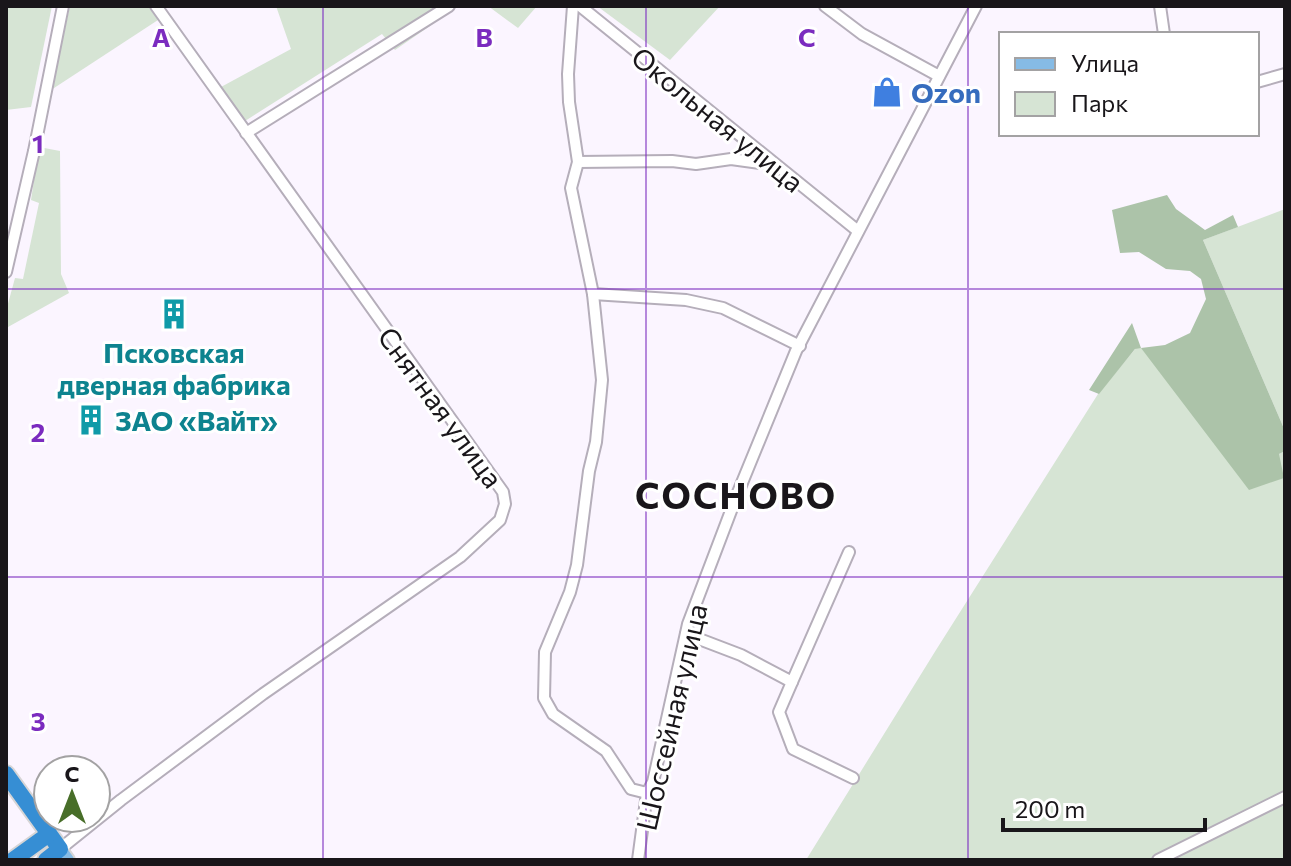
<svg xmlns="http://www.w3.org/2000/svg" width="1291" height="866" font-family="Commissioner,sans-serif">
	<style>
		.green { fill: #d6e4d4 }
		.forest { fill: #acc3a9 }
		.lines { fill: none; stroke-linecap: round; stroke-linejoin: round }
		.minor-casing { stroke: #b5aeba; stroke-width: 14 }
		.major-casing { stroke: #d6d5d6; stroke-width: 16 }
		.highway-casing { stroke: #d6d5d6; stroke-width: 20 }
		.minor { stroke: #fff; stroke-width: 10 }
		.major { stroke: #86bbe5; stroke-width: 12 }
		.highway { stroke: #368ed4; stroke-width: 16 }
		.grid { fill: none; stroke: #7b2cbf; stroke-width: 2; stroke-opacity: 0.55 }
		.labels { text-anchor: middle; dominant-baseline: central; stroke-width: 6; stroke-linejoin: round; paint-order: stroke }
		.shop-label { font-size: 28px; font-weight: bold; fill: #366cbe; stroke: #fff; text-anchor: start }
		.street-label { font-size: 28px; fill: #19161a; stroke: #fff }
		.culture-label { font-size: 28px; font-weight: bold; fill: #0d838f; stroke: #fff }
		.district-label { font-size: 36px; font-weight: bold; letter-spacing: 2px; fill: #19161a; stroke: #fff }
		.grid-label { font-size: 26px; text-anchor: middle; font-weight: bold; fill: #7b2cbf; stroke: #fff; stroke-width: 6; stroke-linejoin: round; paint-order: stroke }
	</style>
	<rect width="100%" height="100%" fill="#fbf5ff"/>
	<!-- green -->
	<g class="green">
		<path d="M6,6H52L31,107L6,110Z"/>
		<path d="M70,6H148L158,20L51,90Z"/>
		<path d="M276,6H459L395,50L382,34L245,121L221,87L291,49Z"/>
		<path d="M488,6H537L518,28Z"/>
		<path d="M597,6H720L670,60Z"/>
		<path d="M39,147L60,151L61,274L69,293L8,327L6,311L15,278L23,279L39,203L31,200Z"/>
		<path d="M1285,209V431L1203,240Z"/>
		<path d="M1136,348H1141L1279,454L1285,451V795L1147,860H806L936,650L1098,394Z"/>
		<path d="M1285,803V860H1167Z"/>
	</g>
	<!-- forest -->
	<path class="forest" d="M1167,195L1176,209L1205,230L1233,215L1238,227L1203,240L1285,431V451L1279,454L1284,478L1249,490L1141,348L1135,349L1099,394L1089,390L1132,323L1141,348L1165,345L1190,333L1206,299L1201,279L1190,271L1166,269L1139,252L1120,253L1112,210Z"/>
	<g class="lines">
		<!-- minor casing -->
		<g class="minor-casing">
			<g id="minor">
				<path d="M573,6L568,74L569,102L578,162L571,188L593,294L602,380L596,442L589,471L577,565L570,592L545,652L544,698L553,714L606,751L631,789L647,793"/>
				<path d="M580,6L858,231"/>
				<path d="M825,6L862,34L939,76"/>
				<path d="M1160,6L1164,34"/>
				<path d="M1257,82L1285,74"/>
				<path d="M246,133L449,6"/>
				<path d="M578,162L672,161L696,164L731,159L760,163L770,161"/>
				<path d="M6,272L34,151L63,6"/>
				<path d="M593,294L686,300L723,308L800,346"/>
				<path d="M686,634L741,655L792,682L849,552"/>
				<path d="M792,682L779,712L793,749L853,778"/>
				<path d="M60,849L121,800L263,694L460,557L500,520L505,504L503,492C388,329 271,168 156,6"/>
				<path d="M638,860L647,793L653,782L688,624L737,495L796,351L976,6"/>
				<path d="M1158,860L1285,797"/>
			</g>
		</g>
		<!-- major casing -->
		<g class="major-casing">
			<path id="major" d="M60,849L68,860"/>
		</g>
		<!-- highway casing -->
		<g class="highway-casing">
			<g id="highway">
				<path d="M6,774L60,849L46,860"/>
				<path d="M13,860L49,834"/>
			</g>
		</g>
		<!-- minor -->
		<use href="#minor" class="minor"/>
		<!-- major -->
		<use href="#major" class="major"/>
		<!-- highway -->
		<use href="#highway" class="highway"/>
	</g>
	<!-- grid -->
	<path class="grid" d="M323,6V860M646,6V860M968,6V860M6,289H1285M6,577H1285"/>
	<!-- icons -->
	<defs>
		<g id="shop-bare" transform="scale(2.4)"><path d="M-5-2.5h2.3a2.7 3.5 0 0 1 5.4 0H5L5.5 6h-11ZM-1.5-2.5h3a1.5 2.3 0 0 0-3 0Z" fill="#3f7fe0" stroke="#fff" stroke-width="2.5" paint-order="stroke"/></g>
		<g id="building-bare" transform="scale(2.4)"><path d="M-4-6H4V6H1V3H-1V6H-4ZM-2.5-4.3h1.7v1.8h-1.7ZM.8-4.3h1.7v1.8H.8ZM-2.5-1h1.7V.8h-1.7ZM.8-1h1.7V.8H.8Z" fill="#0f9aa8" stroke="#fff" stroke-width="2.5" paint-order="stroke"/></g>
	</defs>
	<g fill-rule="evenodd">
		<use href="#shop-bare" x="887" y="92"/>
		<use href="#building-bare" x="174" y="314"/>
		<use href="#building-bare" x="91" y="420"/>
	</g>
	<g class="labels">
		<!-- shop labels -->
		<g class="shop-label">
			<text x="911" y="92">Ozon</text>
		</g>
		<!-- street labels -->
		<g class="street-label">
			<text transform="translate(718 119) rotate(39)">Окольная улица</text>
			<text transform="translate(441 407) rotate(54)">Снятная улица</text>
			<text transform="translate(671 717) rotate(-77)">Шоссейная улица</text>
		</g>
		<!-- culture labels -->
		<g class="culture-label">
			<text x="174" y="352">Псковская<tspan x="174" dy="32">дверная фабрика</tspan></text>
			<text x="115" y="420" text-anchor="start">ЗАО «Вайт»</text>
		</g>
		<!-- district labels -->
		<g class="district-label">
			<text x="736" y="494">СОСНОВО</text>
		</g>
	</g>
	<g class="grid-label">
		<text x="161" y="47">A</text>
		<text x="484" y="47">B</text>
		<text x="807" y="47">C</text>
		<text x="38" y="153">1</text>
		<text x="38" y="442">2</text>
		<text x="38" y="731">3</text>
	</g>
	<!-- border -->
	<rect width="1291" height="866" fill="none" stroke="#19161a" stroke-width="16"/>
	<!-- legend -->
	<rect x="999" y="32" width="260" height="104" fill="#ffffff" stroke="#a3a2a3" stroke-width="2"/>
	<rect x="1015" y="58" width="40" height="12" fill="#86bbe5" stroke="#a3a2a3" stroke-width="2"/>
	<text x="1071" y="72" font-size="24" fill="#19161a">Улица</text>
	<rect x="1015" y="92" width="40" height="24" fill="#d6e4d4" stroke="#a3a2a3" stroke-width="2"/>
	<text x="1071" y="112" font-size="24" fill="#19161a">Парк</text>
	<!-- north arrow -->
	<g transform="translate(72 794)"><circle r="38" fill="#ffffff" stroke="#a3a2a3" stroke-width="2"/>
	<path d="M0-6L14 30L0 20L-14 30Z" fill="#486e29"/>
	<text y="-12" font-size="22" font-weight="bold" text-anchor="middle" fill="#19161a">С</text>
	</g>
	<!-- scale -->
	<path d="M1003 818v12h202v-12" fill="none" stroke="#19161a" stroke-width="4"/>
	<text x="1015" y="818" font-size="24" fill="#19161a" stroke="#ffffff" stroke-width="6" paint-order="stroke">200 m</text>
</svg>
